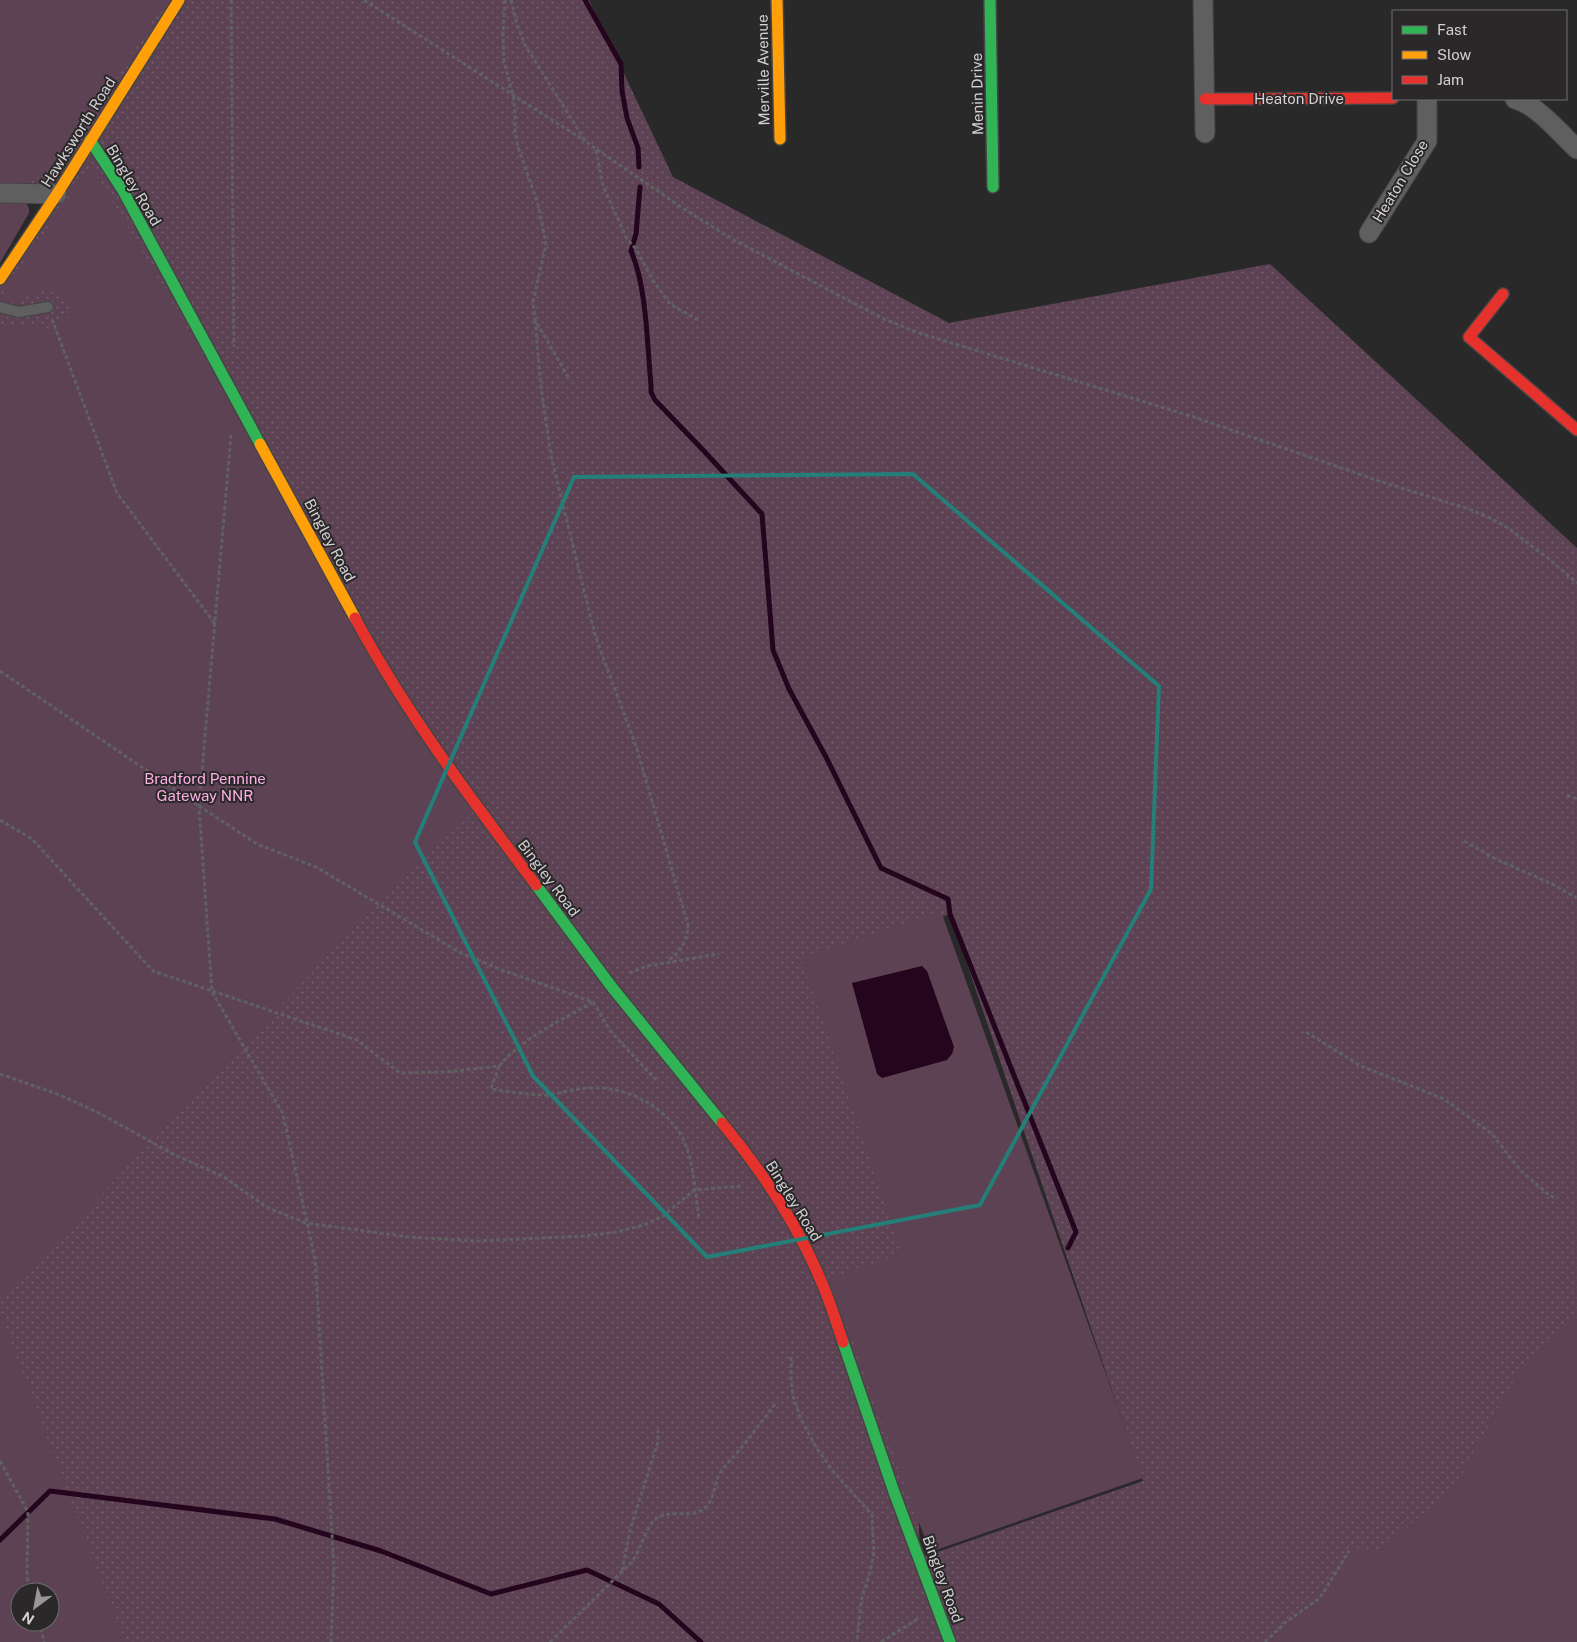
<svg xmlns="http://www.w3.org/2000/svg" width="1577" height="1642" font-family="'Public Sans',sans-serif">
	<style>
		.grass { fill: url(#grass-dots); fill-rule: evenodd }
		.green { fill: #5d4254; fill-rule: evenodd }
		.water { fill: #25041e }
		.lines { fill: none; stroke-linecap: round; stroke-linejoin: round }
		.stream { stroke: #25041e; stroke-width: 5 }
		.lane-casing { stroke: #454445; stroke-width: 12 }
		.street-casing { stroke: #454445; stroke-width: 21 }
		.fast-casing { stroke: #454445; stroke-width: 14 }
		.slow-casing { stroke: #454445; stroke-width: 14 }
		.jam-casing { stroke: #454445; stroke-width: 14 }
		.path { stroke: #616061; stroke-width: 3; stroke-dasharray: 4 2.5; stroke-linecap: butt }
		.lane { stroke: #605f60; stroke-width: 10 }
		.street { stroke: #605f60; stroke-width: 19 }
		.fast { stroke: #30b455; stroke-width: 11 }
		.slow { stroke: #ff9f0a; stroke-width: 11 }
		.jam { stroke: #e5322d; stroke-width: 11 }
		.marked { fill: none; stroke: #237f78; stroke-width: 4; stroke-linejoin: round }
		.labels { text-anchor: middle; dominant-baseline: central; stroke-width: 4; stroke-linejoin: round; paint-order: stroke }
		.street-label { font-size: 15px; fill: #d3d1d3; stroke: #2b282a }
		.park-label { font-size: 15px; fill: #fdb0e6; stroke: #2b282a }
	</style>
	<defs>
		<pattern id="grass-dots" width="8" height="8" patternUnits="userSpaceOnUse" patternTransform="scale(1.25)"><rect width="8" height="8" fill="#5d4254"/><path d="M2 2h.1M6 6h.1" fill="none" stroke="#735c6c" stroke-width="1.8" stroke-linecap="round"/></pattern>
	</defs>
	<rect width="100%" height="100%" fill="#2a292a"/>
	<!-- grass -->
	<path class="grass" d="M0,0H589L673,177L949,323L1270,264L1577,548V1642H0V284L56,194L0,192ZM950,914L1143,1481L920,1558L910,1261L805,964ZM20,1592H50V1622H20Z"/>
	<!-- green -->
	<g class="green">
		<path d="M0,0H166L62,164C43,176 22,187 0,188Z"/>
		<path d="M89,169L95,173L137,243L472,813L371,910L0,1301V324C12,330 20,323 31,324C37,324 44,329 50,331L71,315L69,302L49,290L41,289L9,305L0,302V300L8,284Z"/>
		<path d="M0,200H24L29,208V213L0,263Z"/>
		<path d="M941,911L1143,1478L930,1552L829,1278L902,1254L801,958Z"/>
		<path d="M0,1314L125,1642H0ZM20,1592H50V1622H20Z"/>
		<path d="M1577,1318V1642H1262L1274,1630L1310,1606L1355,1547L1368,1553L1380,1551L1455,1486L1523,1364Z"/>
	</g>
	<!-- water -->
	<path class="water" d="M922,966L927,971L954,1047L952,1054L947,1060L882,1078L877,1074L852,983Z"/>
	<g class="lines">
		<!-- stream -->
		<g class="stream">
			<path d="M585,0L621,64L622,91L627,118L638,148L639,167"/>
			<path d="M640,187L636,234L631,251C647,288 647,344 651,385V392L655,400L703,450L762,514L773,650L789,689L826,757L881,868L948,899L950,914L1076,1232L1068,1248"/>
			<path d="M0,1540L50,1491L275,1519L381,1551L491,1594L587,1570L659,1604L701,1642"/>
		</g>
		<!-- lane casing -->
		<g class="lane-casing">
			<path id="lane" d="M0,307L19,312L48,307"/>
		</g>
		<!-- street casing -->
		<g class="street-casing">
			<g id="street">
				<path d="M1203,0L1205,133"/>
				<path d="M1515,99C1537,105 1560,133 1577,149"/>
				<path d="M0,193L57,194"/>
				<path d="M1369,233L1427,141V99"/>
			</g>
		</g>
		<!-- fast casing -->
		<g class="fast-casing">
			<g id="fast">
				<path d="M990,0L993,187"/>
				<path d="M90,140L122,189L260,444"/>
				<path d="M536,885L611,986L722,1123"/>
				<path d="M843,1342L894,1492L950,1642"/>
			</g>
		</g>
		<!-- slow casing -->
		<g class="slow-casing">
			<g id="slow">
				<path d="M777,0L780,139"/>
				<path d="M0,279L57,194L179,0"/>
				<path d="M260,444L355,618"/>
			</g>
		</g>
		<!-- jam casing -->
		<g class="jam-casing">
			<g id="jam">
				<path d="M1205,99L1393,98"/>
				<path d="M1503,294L1469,337L1577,430"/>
				<path d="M355,618C406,713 471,799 536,885"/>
				<path d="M722,1123C762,1171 797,1223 821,1281C830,1301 836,1322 843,1342"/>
			</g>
		</g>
		<!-- path -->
		<g class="path">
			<path d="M231,0L234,347"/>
			<path d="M364,0L585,141"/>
			<path d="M505,0L503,34L504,62L513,95L515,112V132L518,147L538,204L546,244L533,302L535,320L570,380"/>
			<path d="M511,0L517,25L525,45L586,142L684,209L734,240L884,319L919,333L1194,417L1379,481L1469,509L1490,518L1508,528L1549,559L1577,583"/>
			<path d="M596,150L603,186L627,239L636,249L654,282L670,304L700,321"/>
			<path d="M52,319L117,493L215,624"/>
			<path d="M535,320L541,387L551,456L591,619L597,641L636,746L688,925C687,942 681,951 668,961"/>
			<path d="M231,435L199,806L212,992L283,1114L315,1259L334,1567L331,1642"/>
			<path d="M0,671L199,806L257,844L316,867L461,953L502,970L593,1002L611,1032L656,1080"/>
			<path d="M1567,795L1577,799"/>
			<path d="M0,820L32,839L153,971L357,1040L400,1073L446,1072L499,1066C524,1037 560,1021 593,1002"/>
			<path d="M1464,841L1496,859L1552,884L1577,898"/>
			<path d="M629,973L647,966L719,954"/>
			<path d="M1306,1032L1361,1066L1444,1099L1492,1134L1521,1171L1549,1195L1557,1199"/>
			<path d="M499,1066L491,1089C510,1092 529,1095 548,1095C559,1094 568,1090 579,1089C588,1088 600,1087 609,1089C639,1093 669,1112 683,1139C694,1161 695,1194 699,1218"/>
			<path d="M0,1074L60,1095L101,1114L173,1154L224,1177L268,1208L306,1223L409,1237L478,1241L586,1236L616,1232L644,1225L663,1216L694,1190L743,1186"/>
			<path d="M791,1357V1379L793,1396L801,1419L816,1447L833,1471L872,1515L874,1553L870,1572L861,1601L857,1642"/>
			<path d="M0,1461L28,1512L27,1577L31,1592"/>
			<path d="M622,1571L630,1530L658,1442V1430"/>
			<path d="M39,1622L44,1642"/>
			<path d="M550,1642L630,1564C641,1552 645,1526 657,1518C671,1509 692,1519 705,1508C717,1496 713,1481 722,1470C726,1464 732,1459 737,1453C750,1437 763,1420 775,1404"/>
			<path d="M881,1642L919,1618"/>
			<path d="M1265,1642L1286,1622L1320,1598L1349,1551"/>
		</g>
		<!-- lane -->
		<use href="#lane" class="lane"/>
		<!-- street -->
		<use href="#street" class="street"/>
		<!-- fast -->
		<use href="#fast" class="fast"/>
		<!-- slow -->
		<use href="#slow" class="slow"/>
		<!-- jam -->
		<use href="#jam" class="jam"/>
	</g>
	<!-- marked area -->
	<path class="marked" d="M913,474L1159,686L1151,889L980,1205L707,1257L533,1076L415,842L574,477Z"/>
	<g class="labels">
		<!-- street labels -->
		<g class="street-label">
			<text transform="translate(763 70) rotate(-91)">Merville Avenue</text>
			<text transform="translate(977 94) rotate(-91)">Menin Drive</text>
			<text x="1299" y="98">Heaton Drive</text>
			<text transform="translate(78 132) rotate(-58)">Hawksworth Road</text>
			<text transform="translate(1400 181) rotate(-59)">Heaton Close</text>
			<text transform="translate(134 185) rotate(59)">Bingley Road</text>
			<text transform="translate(330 540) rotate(62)">Bingley Road</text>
			<text transform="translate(549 878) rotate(53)">Bingley Road</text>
			<text transform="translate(794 1201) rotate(58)">Bingley Road</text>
			<text transform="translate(943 1579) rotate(70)">Bingley Road</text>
		</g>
		<!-- park labels -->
		<g class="park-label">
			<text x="205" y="778">Bradford Pennine<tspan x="205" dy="17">Gateway NNR</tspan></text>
		</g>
	</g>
	<!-- legend -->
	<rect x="1392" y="10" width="175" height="90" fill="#2b282a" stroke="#6e6c6e"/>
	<rect x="1402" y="26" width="25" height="8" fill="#30b455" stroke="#6e6c6e"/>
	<text x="1437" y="35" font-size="15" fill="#d3d1d3">Fast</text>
	<rect x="1402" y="51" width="25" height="8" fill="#ff9f0a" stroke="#6e6c6e"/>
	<text x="1437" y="60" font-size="15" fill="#d3d1d3">Slow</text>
	<rect x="1402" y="76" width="25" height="8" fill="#e5322d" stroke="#6e6c6e"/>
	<text x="1437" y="85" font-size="15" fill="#d3d1d3">Jam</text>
	<!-- north arrow -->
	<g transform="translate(35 1607) rotate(212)"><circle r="24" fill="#2b282a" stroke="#6e6c6e"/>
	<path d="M0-4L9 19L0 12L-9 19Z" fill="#989698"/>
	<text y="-8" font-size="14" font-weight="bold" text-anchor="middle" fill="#d3d1d3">N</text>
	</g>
</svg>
